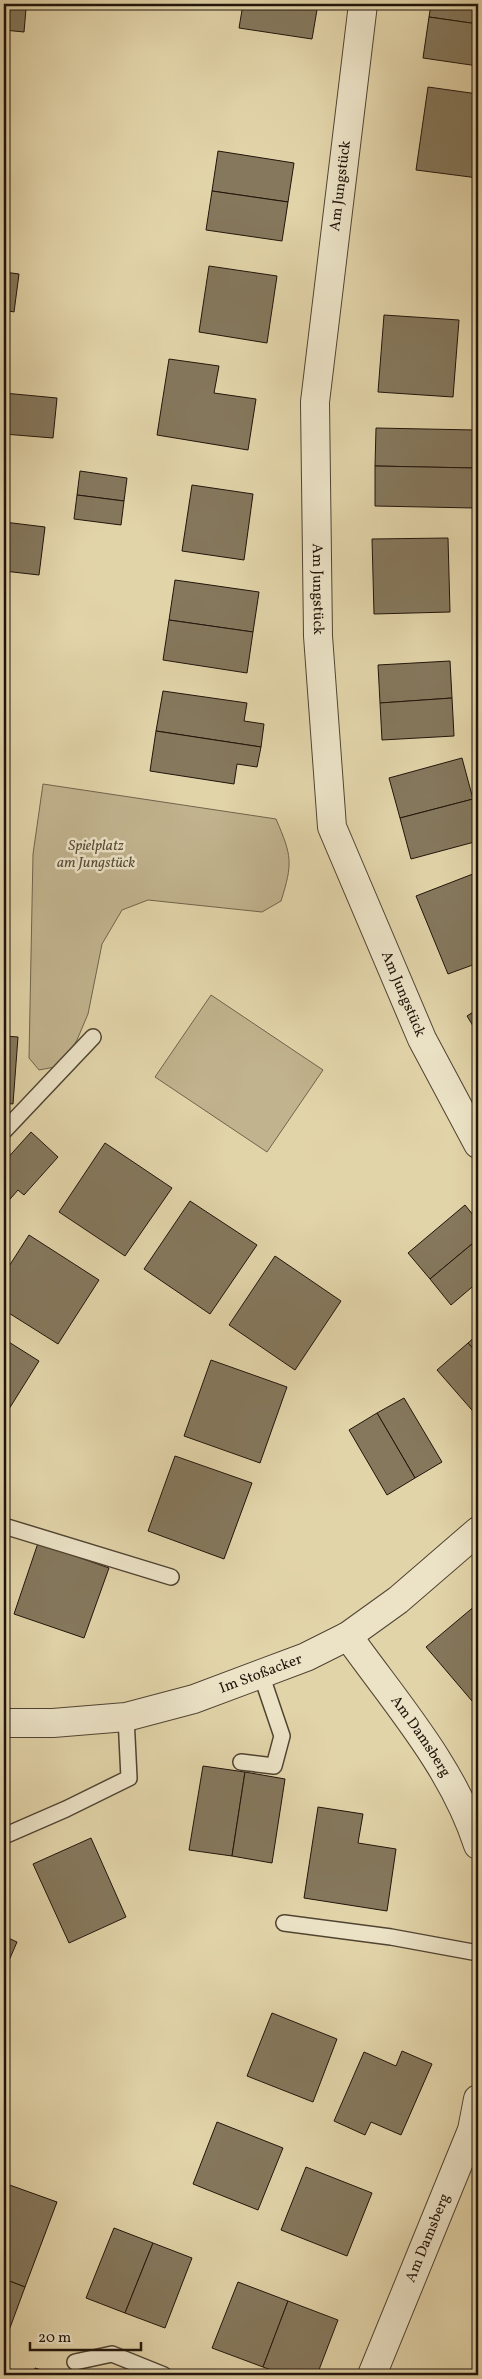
<svg xmlns="http://www.w3.org/2000/svg" width="482" height="2379" font-family="Vollkorn,serif">
	<style>
		.green { fill: #c1b38e; stroke: #70644c }
		.building { fill: #85785d; stroke: #20140a }
		.lines { fill: none; stroke-linecap: round; stroke-linejoin: round }
		.lane-casing { stroke: #504432; stroke-width: 18 }
		.street-casing { stroke: #504432; stroke-width: 30 }
		.lane { stroke: #ece3c7; stroke-width: 15 }
		.street { stroke: #ece3c7; stroke-width: 28 }
		.labels { text-anchor: middle; dominant-baseline: central; stroke-width: 5; stroke-linejoin: round; paint-order: stroke }
		.street-label { font-size: 15px; fill: #20140a; stroke: #ece3c7 }
		.park-label { font-size: 15px; font-style: italic; fill: #584c38; stroke: #ece3c7 }
	</style>
	<rect width="100%" height="100%" fill="#e2d4a9"/>
	<filter id="stains"><feTurbulence type="fractalNoise" baseFrequency=".004" numOctaves="4"/><feColorMatrix values="0 0 0 0 .2 0 0 0 0 .09 0 0 0 0 .02 0 0 0 .5 -.17"/></filter>
	<radialGradient id="worn" r=".72"><stop offset=".6" stop-color="#630" stop-opacity="0"/><stop offset="1" stop-color="#630" stop-opacity=".3"/></radialGradient>
	<!-- green -->
	<g class="green">
		<path d="M43,784L276,819C292,856 293,863 281,901L262,912L148,900L122,910L102,944L88,1014L77,1040L60,1066L39,1070L29,1058L33,854Z"/>
		<path d="M211,995L323,1070L267,1152L155,1077Z"/>
	</g>
	<!-- building -->
	<g class="building">
		<path d="M243,4H318L312,39L239,28Z"/>
		<path d="M431,4H478V24L429,17Z"/>
		<path d="M4,7L26,9L24,32L4,30Z"/>
		<path d="M429,17L478,24V66L423,58Z"/>
		<path d="M428,87L478,94V178L416,170Z"/>
		<path d="M218,151L294,163L288,202L212,191Z"/>
		<path d="M212,191L288,202L282,241L206,230Z"/>
		<path d="M209,266L277,276L267,343L199,332Z"/>
		<path d="M4,272L19,274L14,312L4,310Z"/>
		<path d="M384,315L459,320L453,397L378,392Z"/>
		<path d="M169,359L219,366L214,393L256,399L248,450L157,435Z"/>
		<path d="M4,393L57,398L53,438L4,434Z"/>
		<path d="M376,428L475,430L474,468L375,466Z"/>
		<path d="M375,466L474,468V508L375,506Z"/>
		<path d="M80,471L127,478L124,501L77,495Z"/>
		<path d="M192,485L253,494L244,560L182,551Z"/>
		<path d="M77,495L124,501L121,525L74,519Z"/>
		<path d="M4,522L45,527L39,575L4,571Z"/>
		<path d="M448,538L450,612L374,614L372,539Z"/>
		<path d="M175,580L259,592L253,632L169,620Z"/>
		<path d="M169,620L253,632L247,673L163,660Z"/>
		<path d="M450,661L452,698L380,703L378,665Z"/>
		<path d="M163,691L247,703L244,721L264,724L261,747L156,731Z"/>
		<path d="M452,698L454,736L382,740L380,703Z"/>
		<path d="M156,731L261,747L257,767L237,764L234,784L150,771Z"/>
		<path d="M462,758L473,799L400,818L389,778Z"/>
		<path d="M473,799L478,818V841L411,859L400,818Z"/>
		<path d="M478,872V963L448,974L416,896Z"/>
		<path d="M478,1009V1034L467,1016Z"/>
		<path d="M4,1036L18,1037L13,1104L4,1103Z"/>
		<path d="M31,1132L58,1157L24,1195L18,1190L4,1206V1162Z"/>
		<path d="M105,1143L172,1188L125,1256L59,1212Z"/>
		<path d="M190,1201L257,1245L210,1314L144,1269Z"/>
		<path d="M465,1205L478,1221V1239L430,1279L408,1253Z"/>
		<path d="M29,1235L99,1280L58,1344L4,1310V1274Z"/>
		<path d="M478,1239V1282L451,1305L430,1279Z"/>
		<path d="M275,1256L341,1301L295,1370L229,1325Z"/>
		<path d="M478,1334V1354L468,1343Z"/>
		<path d="M4,1339L39,1361L4,1417Z"/>
		<path d="M468,1343L478,1354V1417L437,1370Z"/>
		<path d="M211,1360L287,1387L260,1463L184,1436Z"/>
		<path d="M404,1398L442,1462L415,1478L377,1413Z"/>
		<path d="M377,1413L415,1478L387,1495L349,1430Z"/>
		<path d="M175,1456L252,1483L224,1559L148,1531Z"/>
		<path d="M38,1543L109,1568L84,1638L14,1614Z"/>
		<path d="M476,1605L478,1607V1695L472,1701L426,1647Z"/>
		<path d="M203,1766L245,1772L232,1856L189,1850Z"/>
		<path d="M245,1772L285,1779L272,1863L232,1856Z"/>
		<path d="M318,1807L363,1814L358,1843L396,1849L387,1911L304,1898Z"/>
		<path d="M91,1838L126,1917L69,1943L33,1864Z"/>
		<path d="M4,1936L17,1942L4,1972Z"/>
		<path d="M272,2013L337,2039L313,2102L247,2076Z"/>
		<path d="M402,2051L432,2064L401,2135L371,2122L365,2135L334,2121L364,2052L396,2066Z"/>
		<path d="M217,2122L283,2148L258,2210L193,2184Z"/>
		<path d="M306,2167L372,2193L347,2256L281,2230Z"/>
		<path d="M4,2183L57,2202L25,2287L4,2279Z"/>
		<path d="M114,2228L153,2243L125,2313L86,2298Z"/>
		<path d="M153,2243L192,2258L165,2328L125,2313Z"/>
		<path d="M4,2279L25,2287L4,2344Z"/>
		<path d="M238,2282L288,2301L263,2367L212,2348Z"/>
		<path d="M288,2301L338,2320L317,2375H285L263,2367Z"/>
		<path d="M478,2356V2375H470Z"/>
		<path d="M35,2368L57,2375H33Z"/>
	</g>
	<g class="lines">
		<!-- lane casing -->
		<g class="lane-casing">
			<g id="lane">
				<path d="M4,1131L93,1037"/>
				<path d="M4,1526L171,1577"/>
				<path d="M241,1762L274,1766L282,1736L261,1674"/>
				<path d="M4,1836L66,1809L129,1778L126,1717"/>
				<path d="M284,1923L391,1937L478,1953"/>
				<path d="M75,2362L112,2354L164,2375"/>
			</g>
		</g>
		<!-- street casing -->
		<g class="street-casing">
			<g id="street">
				<path id="s1" d="M363,4L315,402L318,636L332,827L422,1039L478,1144"/>
				<path id="s2" d="M348,1636C395,1702 453,1767 478,1845"/>
				<path id="s3" d="M4,1723H53L126,1717L194,1699L306,1657L348,1636L398,1600L478,1531"/>
				<path id="s4" d="M372,2375L472,2130L478,2099"/>
			</g>
		</g>
		<!-- lane -->
		<use href="#lane" class="lane"/>
		<!-- street -->
		<use href="#street" class="street"/>
	</g>
	<g class="labels">
		<!-- street labels -->
		<g class="street-label">
			<text transform="translate(341 186) rotate(-83)">Am Jungstück</text>
			<text stroke="none"><textPath href="#s1" startOffset="588">Am Jungstück</textPath></text>
			<text stroke="none"><textPath href="#s1" startOffset="1008">Am Jungstück</textPath></text>
			<text stroke="none"><textPath href="#s3" startOffset="264">Im Stoßacker</textPath></text>
			<text stroke="none"><textPath href="#s2" startOffset="124">Am Damsberg</textPath></text>
			<text stroke="none"><textPath href="#s4" startOffset="148">Am Damsberg</textPath></text>
		</g>
		<!-- park labels -->
		<g class="park-label">
			<text x="96" y="846">Spielplatz<tspan x="96" dy="17">am Jungstück</tspan></text>
		</g>
	</g>
	<!-- margin -->
	<rect width="482" height="2379" fill="none" stroke="#e2d4a9" stroke-width="20"/>
	<rect x="5" y="5" width="472" height="2369" fill="none" stroke="#20140a" stroke-width="2.5"/>
	<rect x="10" y="10" width="462" height="2359" fill="none" stroke="#20140a"/>
	<!-- scale -->
	<path d="M30 2342v8h111v-8" fill="none" stroke="#20140a" stroke-width="2.5"/>
	<text x="38" y="2342" font-size="15" fill="#20140a" stroke="#ece3c7" stroke-width="4" paint-order="stroke">20 m</text>
	<rect width="100%" height="100%" filter="url(#stains)"/>
	<rect width="100%" height="100%" fill="url(#worn)"/>
</svg>
